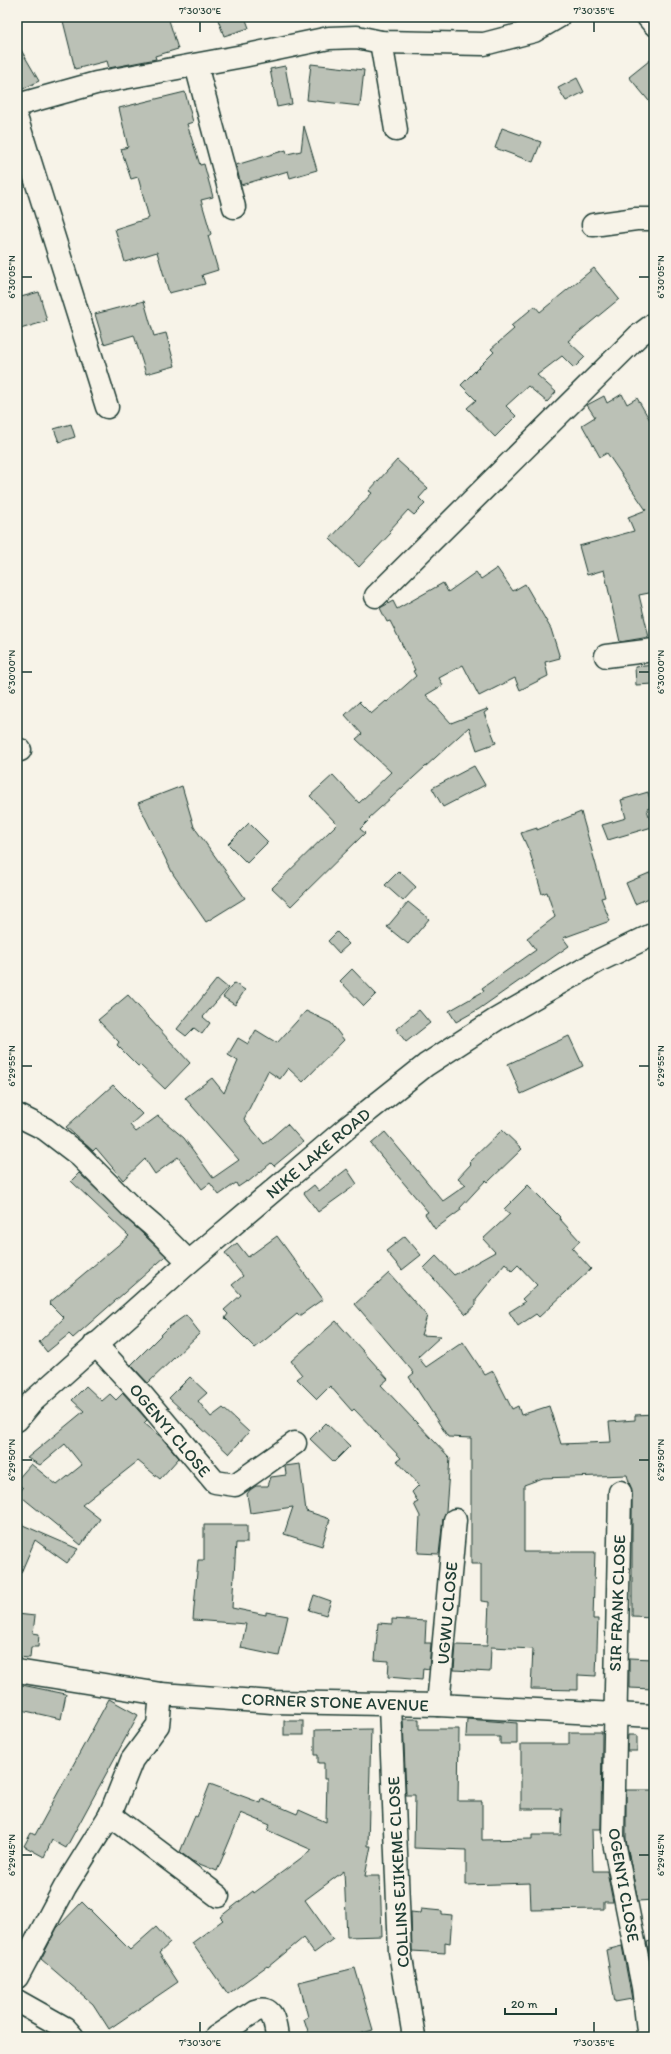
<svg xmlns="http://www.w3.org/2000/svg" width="671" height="2054" font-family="Itim,sans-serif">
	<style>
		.building { fill: #bbc1b6; stroke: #1f3d34 }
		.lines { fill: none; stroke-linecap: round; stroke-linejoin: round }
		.minor-casing { stroke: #1f3d34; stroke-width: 25 }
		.major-casing { stroke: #1f3d34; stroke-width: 25 }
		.minor { stroke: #f7f3e8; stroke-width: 22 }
		.major { stroke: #f7f3e8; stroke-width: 22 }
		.ticks { fill: none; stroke: #1f3d34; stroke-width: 1.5 }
		.labels { text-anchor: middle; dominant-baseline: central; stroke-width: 3; stroke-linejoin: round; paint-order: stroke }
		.street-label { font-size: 17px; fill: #1f3d34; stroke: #f7f3e8 }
		.neatline { fill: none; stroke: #1f3d34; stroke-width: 1.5 }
		.ticks-label { font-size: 10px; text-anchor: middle; fill: #1f3d34 }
	</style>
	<rect width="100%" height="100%" fill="#f7f3e8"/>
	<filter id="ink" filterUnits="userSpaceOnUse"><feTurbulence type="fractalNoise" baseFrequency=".025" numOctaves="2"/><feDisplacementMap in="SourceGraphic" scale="8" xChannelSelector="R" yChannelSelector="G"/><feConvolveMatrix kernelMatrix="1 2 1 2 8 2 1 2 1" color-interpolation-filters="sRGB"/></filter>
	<g filter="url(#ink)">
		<!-- building -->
		<g class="building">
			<path d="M62,17H168L178,49L155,56L156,59L109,68L107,61L75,69Z"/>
			<path d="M217,17H245L249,28L224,36Z"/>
			<path d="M17,43L39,81L17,92Z"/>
			<path d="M654,57V107L629,77Z"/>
			<path d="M311,64L364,70L360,106L307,100Z"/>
			<path d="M285,66L292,104L277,107L270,69Z"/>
			<path d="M577,78L584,92L566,101L558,88Z"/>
			<path d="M185,92L193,122L187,124L200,165L204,164L213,197L201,200L211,234L208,236L218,270L202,275L205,284L169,293L157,252L125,262L115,229L149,218L138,177L131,179L121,149L128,147L119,108Z"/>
			<path d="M304,126L317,170L290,178L288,171L241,185L236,165L286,150L287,154L301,151Z"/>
			<path d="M502,128L541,142L533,162L495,148Z"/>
			<path d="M594,268L619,299L568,341L585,357L574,368L562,356L537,375L556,392L547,402L528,386L506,406L516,416L495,437L467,408L476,400L461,385L494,352L491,349L514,329L511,326L535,306L540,312Z"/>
			<path d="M39,292L47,321L17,330V298Z"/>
			<path d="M144,301L154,336L166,333L175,366L146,374L134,335L104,344L95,314Z"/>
			<path d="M622,394L627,404L637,398L654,427V592L639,595L649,637L620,642L604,570L587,575L579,546L634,531L628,517L646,510L607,453L600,457L582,425L595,417L587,405L604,396L607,403Z"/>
			<path d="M71,424L75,437L59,442L54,429Z"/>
			<path d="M397,460L428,488L419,498L425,504L414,515L408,510L389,531L391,533L359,567L330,539L372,493L369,491Z"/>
			<path d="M497,568L513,591L525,584L551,629L560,658L545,662L548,676L520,690L515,678L479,696L463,665L439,678L443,685L426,695L451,723L487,709L488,710L484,713L496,743L477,750L469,727L369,818L370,819L360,829L365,833L291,906L272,888L337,824L310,796L333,775L359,803L391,772L356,739L362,734L345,715L359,702L371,714L386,701L387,702L416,676L413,671L415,670L390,621L387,622L380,608L393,601L397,609L443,583L448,592L476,572L481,579Z"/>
			<path d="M654,665V684L636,685L635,667Z"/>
			<path d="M474,766L485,785L443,807L432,788Z"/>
			<path d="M182,786L194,827L245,898L206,922L173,874L138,803Z"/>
			<path d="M648,792L652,807L647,809L652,827L608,840L602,825L626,818L621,800Z"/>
			<path d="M581,812L605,897L601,898L610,921L563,938L569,946L479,1009L456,1022L449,1011L484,991L482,988L536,950L527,938L555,917L547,892L542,894L530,853L521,833L537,828V830Z"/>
			<path d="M249,823L268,842L247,863L228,844Z"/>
			<path d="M399,871L416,887L403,901L385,885Z"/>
			<path d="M654,871V896L635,904L626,883Z"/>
			<path d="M408,902L429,919L408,944L387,927Z"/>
			<path d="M337,932L349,944L339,953L328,941Z"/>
			<path d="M352,969L376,994L364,1006L340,981Z"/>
			<path d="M217,979L228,988L203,1017L210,1023L202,1034L194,1028L186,1036L177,1029Z"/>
			<path d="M234,983L245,990L235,1005L223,997Z"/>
			<path d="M128,995L190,1063L165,1089L140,1065L138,1066L117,1045L119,1042L98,1020Z"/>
			<path d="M419,1010L430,1023L406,1042L396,1029Z"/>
			<path d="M306,1011L331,1023L344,1040L303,1082L288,1068L280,1079L268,1071L244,1119L264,1144L287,1124L303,1142L274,1166L271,1163L248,1182L247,1181L238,1187L236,1183L219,1195L210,1183L202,1189L178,1157L155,1174L145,1159L123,1180L96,1148L93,1151L66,1127L113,1085L142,1114L130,1125L136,1132L158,1116L184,1138L213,1178L239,1160L185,1098L212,1078L224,1093L238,1061L228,1055L238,1038L248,1044L256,1030L277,1043Z"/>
			<path d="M569,1036L583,1066L521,1094L508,1064Z"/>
			<path d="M502,1130L522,1149L488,1182L486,1180L460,1208L461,1210L435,1229L425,1214L428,1212L371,1144L385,1132L443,1201L466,1185L458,1178L471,1164L469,1162Z"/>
			<path d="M347,1169L357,1184L318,1212L304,1193L314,1185L319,1191Z"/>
			<path d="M79,1173L166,1256L73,1338L69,1334L47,1352L39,1342L64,1318L49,1303L129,1236L71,1181Z"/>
			<path d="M528,1185L560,1217L559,1218L580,1241L572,1248L591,1269L539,1317L536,1314L518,1326L509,1312L525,1302L522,1299L537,1285L518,1265L512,1271L505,1263L476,1299V1305L466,1314L424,1268L436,1256L454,1275L495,1252L483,1239L510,1214L504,1209Z"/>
			<path d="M277,1236L323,1299L299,1316L297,1314L255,1348L225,1318L228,1314L224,1310L241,1295L232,1285L243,1276L225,1253L237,1243L248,1257Z"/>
			<path d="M405,1236L421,1255L402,1270L386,1251Z"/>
			<path d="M389,1273L427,1316L421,1335L441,1336L418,1357L426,1367L463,1342L485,1375L493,1371L512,1409L518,1406L521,1415L549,1406L561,1444L611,1442L609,1422L635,1420V1415L654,1414V1617L632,1616V1492L627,1475L543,1478L524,1485V1552H595L593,1619H598L596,1676L578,1675V1690L531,1689L533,1649L491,1647L490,1672L454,1670L456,1645L487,1646L489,1602L481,1601V1564H471V1438L448,1437L409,1377L414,1373L355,1304Z"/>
			<path d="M186,1315L200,1333L148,1383L131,1365L169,1327Z"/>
			<path d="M336,1321L388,1379L381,1385L450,1458L446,1511L443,1519L439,1554L418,1553L420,1516L414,1504L418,1502L412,1492L419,1485L397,1461L401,1458L354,1409L352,1411L330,1386L317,1399L297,1379L302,1375L291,1361Z"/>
			<path d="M190,1377L207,1393L198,1401L211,1417L223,1408L249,1432L229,1454L169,1398Z"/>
			<path d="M86,1386L102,1401L110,1394L116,1400L123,1393L147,1420L144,1423L161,1437L179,1458L160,1479L138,1461L82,1505L100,1519L81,1545L18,1494L23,1488L17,1483V1480L31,1464L57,1485L82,1465L65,1444L40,1465L27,1458L84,1411L72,1400Z"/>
			<path d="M326,1423L350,1446L334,1462L310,1439Z"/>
			<path d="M300,1464L306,1511L330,1519L322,1546L284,1534L293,1507L250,1513L247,1494L250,1490L256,1486H268L271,1477L286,1475L285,1466Z"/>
			<path d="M17,1522L25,1526L78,1549L67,1563L35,1540L17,1582Z"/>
			<path d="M204,1525H247V1543H236L232,1608L266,1615V1612L288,1616L279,1656L241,1648L246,1624L193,1620L198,1560H204Z"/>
			<path d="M314,1595L331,1601L326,1615L309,1610Z"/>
			<path d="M17,1614L35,1616L33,1633L39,1634L38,1647H31L30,1658L17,1657Z"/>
			<path d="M392,1619L426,1621L425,1643H431L429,1669L423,1668L422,1680L388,1677L389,1661L375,1660L378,1623L392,1624Z"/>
			<path d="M629,1658L654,1659V1689L629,1688Z"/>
			<path d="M17,1684L66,1694L61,1719L17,1709Z"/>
			<path d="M109,1699L138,1715L66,1848L52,1840L44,1857L24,1846L31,1833L35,1835Z"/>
			<path d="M403,1719H419V1729H459L458,1801H482V1840L532,1839V1835H561L562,1809H521V1744H569V1732H602L601,1829H592L593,1871H607L613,1902H604V1909L531,1910L530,1883L466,1885V1850L414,1848L415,1795H406Z"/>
			<path d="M467,1719L517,1723V1744H500V1737H466Z"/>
			<rect x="284" y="1721" width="19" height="14"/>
			<path d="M371,1729L368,1846H371L365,1876H380L382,1936L347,1937L344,1871L305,1900L333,1939L314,1953L303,1938L268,1967L267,1966L228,1994L192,1943L223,1920L220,1917L253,1891L254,1893L312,1850L267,1830L270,1825L241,1813L217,1871L192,1861L180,1852L195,1816L197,1817L210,1784L261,1803L262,1799L297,1814L299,1810L326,1822L327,1779H324V1763H318V1755H315V1730Z"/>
			<path d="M628,1735H637V1751H627Z"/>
			<path d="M626,1790H654V1900L638,1901L626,1840Z"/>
			<path d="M82,1902L130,1950L156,1927L170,1943L159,1953L178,1982L109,2029L93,2004L41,1959L57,1928Z"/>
			<path d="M421,1909L442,1911V1914L452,1915L450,1943L445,1942V1953L412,1951L411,1912L420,1913Z"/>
			<path d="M654,1940V1978L647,1942Z"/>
			<path d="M622,1946L632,1999L615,2002L606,1950Z"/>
			<path d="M355,1968L373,2030L349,2037H310L304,2019L308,2017L299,1982Z"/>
		</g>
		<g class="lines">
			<!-- minor casing -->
			<g class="minor-casing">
				<g id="minor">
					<path d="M648,17L654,24"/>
					<path d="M381,42L396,130"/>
					<path d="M196,65L234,207"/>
					<path d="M17,105L96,83L243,56L329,38L357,37L381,42L484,44L534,31L558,17"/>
					<path d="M17,120L107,407"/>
					<path d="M593,225L636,219H654"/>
					<path d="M376,596L638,336L654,324"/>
					<path d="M606,656L654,650"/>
					<path d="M17,749L20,750"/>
					<path d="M17,1115L45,1129L79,1155L132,1208L153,1226L189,1262"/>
					<path d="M95,1344L142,1395L215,1482L235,1485L295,1443"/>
					<path d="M620,1492L613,1837L643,1987L648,2031"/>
					<path d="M17,1671L161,1694L272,1702L438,1705L654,1716"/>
					<path d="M438,1705L455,1520"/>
					<path d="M390,1706L400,1952L414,2037"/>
					<path d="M110,1815L218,1896"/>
					<path d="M17,1977L65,1887L110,1815L132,1760L158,1725L161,1694"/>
					<path d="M17,2001L65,2028L73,2037"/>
					<path d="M216,2037L255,2011C273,2004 275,2023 277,2037"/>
				</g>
			</g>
			<!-- major casing -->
			<g class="major-casing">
				<path id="major" d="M17,1420L32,1402L189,1262L348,1127L426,1065L497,1019L600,960L654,934"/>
			</g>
			<!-- minor -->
			<use href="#minor" class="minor"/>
			<!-- major -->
			<use href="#major" class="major"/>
		</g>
	</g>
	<!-- ticks -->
	<path class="ticks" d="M200,22V32M594,22V32M22,277H32M639,277H649M22,672H32M639,672H649M22,1066H32M639,1066H649M22,1460H32M639,1460H649M22,1855H32M639,1855H649M200,2022V2032M594,2022V2032"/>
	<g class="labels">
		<!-- street labels -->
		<g class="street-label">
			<text transform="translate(318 1153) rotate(-40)">NIKE LAKE ROAD</text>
			<text transform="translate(170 1430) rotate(50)">OGENYI CLOSE</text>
			<text transform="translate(617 1603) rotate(-88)">SIR FRANK CLOSE</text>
			<text transform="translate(447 1613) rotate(-85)">UGWU CLOSE</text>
			<text transform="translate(335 1702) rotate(2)">CORNER STONE AVENUE</text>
			<text transform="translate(398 1872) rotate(-93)">COLLINS EJIKEME CLOSE</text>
			<text transform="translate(624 1885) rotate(80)">OGENYI CLOSE</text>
		</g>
	</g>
	<!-- margin -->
	<rect width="671" height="2054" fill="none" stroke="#f7f3e8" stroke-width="44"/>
	<!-- scale -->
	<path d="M505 2008v6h51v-6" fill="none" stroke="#1f3d34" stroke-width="2"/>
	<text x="511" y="2008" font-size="12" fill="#1f3d34" stroke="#f7f3e8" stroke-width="3" paint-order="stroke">20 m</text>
	<rect x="22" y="22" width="627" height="2010" class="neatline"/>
	<g class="ticks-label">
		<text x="200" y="14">7°30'30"E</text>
		<text x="594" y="14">7°30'35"E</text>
		<text transform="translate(11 277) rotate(-90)" y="4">6°30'05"N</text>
		<text transform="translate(660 277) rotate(-90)" y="4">6°30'05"N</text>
		<text transform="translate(11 672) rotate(-90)" y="4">6°30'00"N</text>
		<text transform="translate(660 672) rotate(-90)" y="4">6°30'00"N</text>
		<text transform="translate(11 1066) rotate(-90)" y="4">6°29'55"N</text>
		<text transform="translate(660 1066) rotate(-90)" y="4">6°29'55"N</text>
		<text transform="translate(11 1460) rotate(-90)" y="4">6°29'50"N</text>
		<text transform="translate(660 1460) rotate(-90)" y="4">6°29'50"N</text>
		<text transform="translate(11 1855) rotate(-90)" y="4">6°29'45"N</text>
		<text transform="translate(660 1855) rotate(-90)" y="4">6°29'45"N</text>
		<text x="200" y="2046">7°30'30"E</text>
		<text x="594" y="2046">7°30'35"E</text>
	</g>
</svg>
